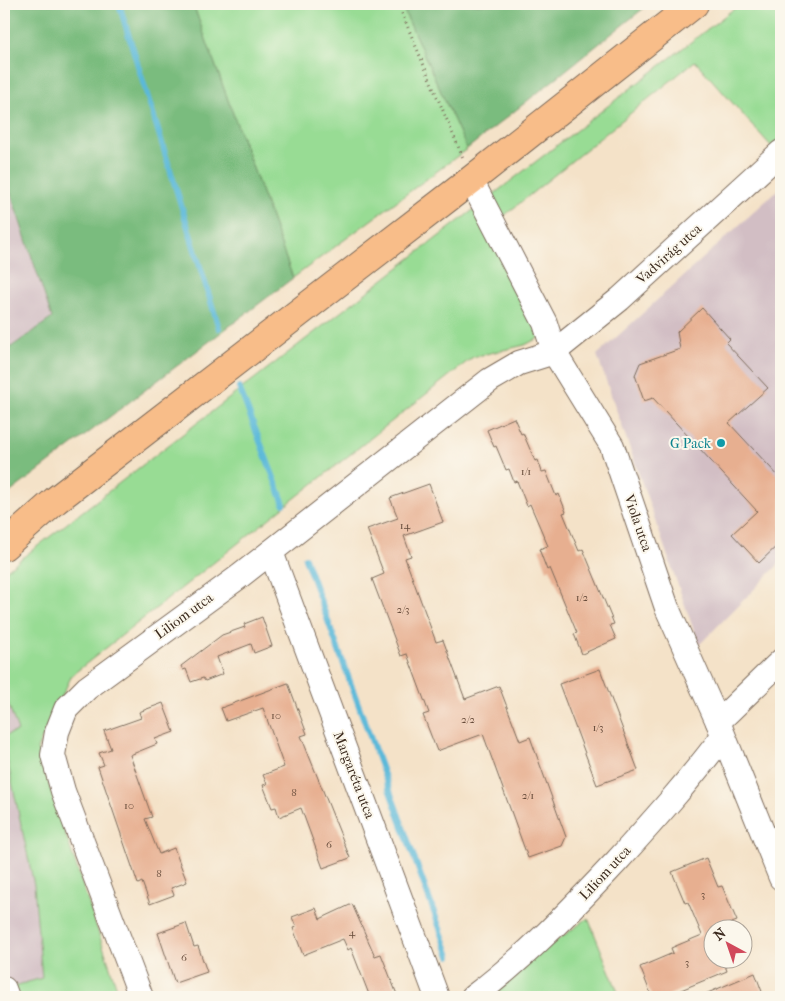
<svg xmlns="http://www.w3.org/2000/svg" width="785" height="1001" font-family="'IM FELL French Canon',serif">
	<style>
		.industrial { fill: #d2bec4 }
		.green { fill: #98dc94; stroke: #6a8359 }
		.forest { fill: #7abc7e; stroke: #5a734e }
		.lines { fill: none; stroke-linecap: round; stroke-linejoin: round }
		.stream { stroke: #5bb9d9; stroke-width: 6 }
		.building { fill: #e7af90 }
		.minor-casing { stroke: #7c6a5a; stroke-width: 26 }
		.major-casing { stroke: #7c6a5a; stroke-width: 30 }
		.path { stroke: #7c6a5a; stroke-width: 3; stroke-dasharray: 1 4; stroke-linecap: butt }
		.minor { stroke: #fff; stroke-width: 24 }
		.major { stroke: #f8bd89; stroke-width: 28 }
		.culture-dot { fill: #0f9aa8; stroke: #fbf7ec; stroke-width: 2 }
		.labels { text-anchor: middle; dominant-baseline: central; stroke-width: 4; stroke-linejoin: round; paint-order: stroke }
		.number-label { font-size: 11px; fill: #664b3a }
		.street-label { font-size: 14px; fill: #3b2a1e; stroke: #fbf7ec }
		.culture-label { font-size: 14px; fill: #0d838f; stroke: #fbf7ec; text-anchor: end }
	</style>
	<rect width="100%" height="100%" fill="#fbf7ec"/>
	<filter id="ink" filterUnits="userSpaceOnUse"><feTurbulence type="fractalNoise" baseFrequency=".02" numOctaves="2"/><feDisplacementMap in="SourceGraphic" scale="10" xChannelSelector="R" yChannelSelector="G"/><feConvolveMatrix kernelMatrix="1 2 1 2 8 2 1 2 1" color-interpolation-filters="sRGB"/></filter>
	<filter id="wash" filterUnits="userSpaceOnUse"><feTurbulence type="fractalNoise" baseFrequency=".0096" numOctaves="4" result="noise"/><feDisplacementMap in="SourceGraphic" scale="20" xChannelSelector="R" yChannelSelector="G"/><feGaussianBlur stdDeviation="1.12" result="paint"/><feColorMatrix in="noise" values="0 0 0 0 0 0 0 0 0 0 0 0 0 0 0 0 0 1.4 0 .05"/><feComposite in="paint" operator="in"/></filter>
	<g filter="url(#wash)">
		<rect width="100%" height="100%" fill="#f4e2c8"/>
		<!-- industrial -->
		<g class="industrial">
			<path d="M4,173L52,318L4,352Z"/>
			<path d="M781,187V562L699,645L597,355Z"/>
			<path d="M7,702L18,731L4,736V703Z"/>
			<path d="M4,745L34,885L42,978L4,989Z"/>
		</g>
		<!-- green -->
		<g class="green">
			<path d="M193,4H401L467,149L293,278Z"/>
			<path d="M740,4H781V152L779,155L695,61L494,224L555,329L525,345L473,357L72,675L37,749L120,997H4V989L42,978L34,885L4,745V736L18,731L8,703H4V572Z"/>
			<path d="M588,918L620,997H479Z"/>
		</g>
		<!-- forest -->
		<g class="forest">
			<path d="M4,4H193L293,278L4,497V352L52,318L4,173Z"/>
			<path d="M401,4H649L467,149Z"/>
		</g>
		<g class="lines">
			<!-- stream -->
			<g class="stream">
				<path d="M119,4L219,328"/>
				<path d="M239,387L284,504"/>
				<path d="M305,558L450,956"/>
			</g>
		</g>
		<g id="blocks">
			<!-- building -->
			<g class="building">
				<path d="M702,308L730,339L726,343L768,388L729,423L781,479V542L759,563L732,534L757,511L653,398L644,401L635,375L640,363L680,349L677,332Z"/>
				<path d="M514,418L521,434L523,433L535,461L538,460L542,472L546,471L556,496L559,494L566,512L563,513L579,551L583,549L614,624L610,625L616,639L582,654L574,634L577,633L550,568L547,570L539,549L548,546L530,504L527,506L517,481L514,482L509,469L506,470L496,446L494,447L487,430Z"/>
				<path d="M429,484L443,522L404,536L411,556L405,558L436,642L443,640L465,699L499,686L520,741L530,737L566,837L562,846L528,858L483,734L437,751L423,715L429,713L407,654L401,656L372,579L384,574L367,529L398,518L390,498Z"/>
				<path d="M262,617L272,646L254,653L251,644L217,657L223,674L205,681L203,678L191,682L186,669L183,670L181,666L222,635L245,627L244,624Z"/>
				<path d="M600,669L638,770L597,785L559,684Z"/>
				<path d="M288,683L307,734L301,736L350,858L323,868L301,808L279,817L276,807L272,808L263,785L267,784L263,775L284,767L263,708L226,721L221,708Z"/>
				<path d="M163,703L174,732L155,739L157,744L130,755L152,817L145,819L159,854L174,848L187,882L171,888L174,895L150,904L142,882L138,884L98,767L104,765L99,753L111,749L104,731L141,718L139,712Z"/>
				<path d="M706,858L718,887L722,886L737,921L719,928H712V958H722L727,971L664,997H652L640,967L673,953L671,948L702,935L688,902L685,903L672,872Z"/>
				<path d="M352,904L375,956L381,954L398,997H370L351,948L348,950L343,939L303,955L293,928L296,927L292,917L316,908L320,919Z"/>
				<path d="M186,923L194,947L198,946L207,972L175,983L158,933Z"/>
				<path d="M755,973L764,997H698Z"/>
			</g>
		</g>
	</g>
	<g filter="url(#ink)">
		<use href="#blocks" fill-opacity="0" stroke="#7c6a5a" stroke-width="1"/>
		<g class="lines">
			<!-- minor casing -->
			<g class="minor-casing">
				<g id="minor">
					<path d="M471,180L545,323L554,352L612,446L667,608L718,722L781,878"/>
					<path d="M271,552L437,997"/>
					<path d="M718,722L781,661"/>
					<path d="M4,989L7,997"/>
					<path d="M141,997L63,791L53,755L57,732L66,709L87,688L240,576L490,380L519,363L554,352L620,299L781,152"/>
					<path d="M473,997C526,957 572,909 617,861C654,820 690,780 723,736"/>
				</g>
			</g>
			<!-- major casing -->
			<g class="major-casing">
				<path id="major" d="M4,546L56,500L471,180L694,4"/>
			</g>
			<!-- path -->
			<path class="path" d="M398,4L463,158"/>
			<!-- minor -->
			<use href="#minor" class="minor"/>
			<!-- major -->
			<use href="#major" class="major"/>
		</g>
	</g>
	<!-- markers -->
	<circle class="culture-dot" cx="721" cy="443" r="5"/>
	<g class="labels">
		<!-- number labels -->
		<g class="number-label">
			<text x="526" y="471">1/1</text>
			<text x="405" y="525">14</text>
			<text x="582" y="597">1/2</text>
			<text x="403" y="609">2/3</text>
			<text x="276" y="715">10</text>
			<text x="468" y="719">2/2</text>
			<text x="598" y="727">1/3</text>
			<text x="294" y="792">8</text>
			<text x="528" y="795">2/1</text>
			<text x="129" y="805">10</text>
			<text x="329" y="844">6</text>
			<text x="159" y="873">8</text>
			<text x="703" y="894">3</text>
			<text x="352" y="932">4</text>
			<text x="184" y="957">6</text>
			<text x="687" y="962">3</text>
		</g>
		<!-- street labels -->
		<g class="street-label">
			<text transform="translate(669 254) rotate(-42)">Vadvirág utca</text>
			<text transform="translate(638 523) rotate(71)">Viola utca</text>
			<text transform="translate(184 616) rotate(-36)">Liliom utca</text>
			<text transform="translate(354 775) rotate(69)">Margaréta utca</text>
			<text transform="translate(605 873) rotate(-47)">Liliom utca</text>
		</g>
		<!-- culture labels -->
		<g class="culture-label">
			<text x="711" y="443">G Pack</text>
		</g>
	</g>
	<!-- margin -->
	<rect width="785" height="1001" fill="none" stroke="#fbf7ec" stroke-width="20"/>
	<!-- north arrow -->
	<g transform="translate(728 944) rotate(320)"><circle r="24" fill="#fbf7ec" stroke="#aea59a"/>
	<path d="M0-4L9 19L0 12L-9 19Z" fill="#d1495b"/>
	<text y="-8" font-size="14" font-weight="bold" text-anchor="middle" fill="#3b2a1e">N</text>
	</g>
</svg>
